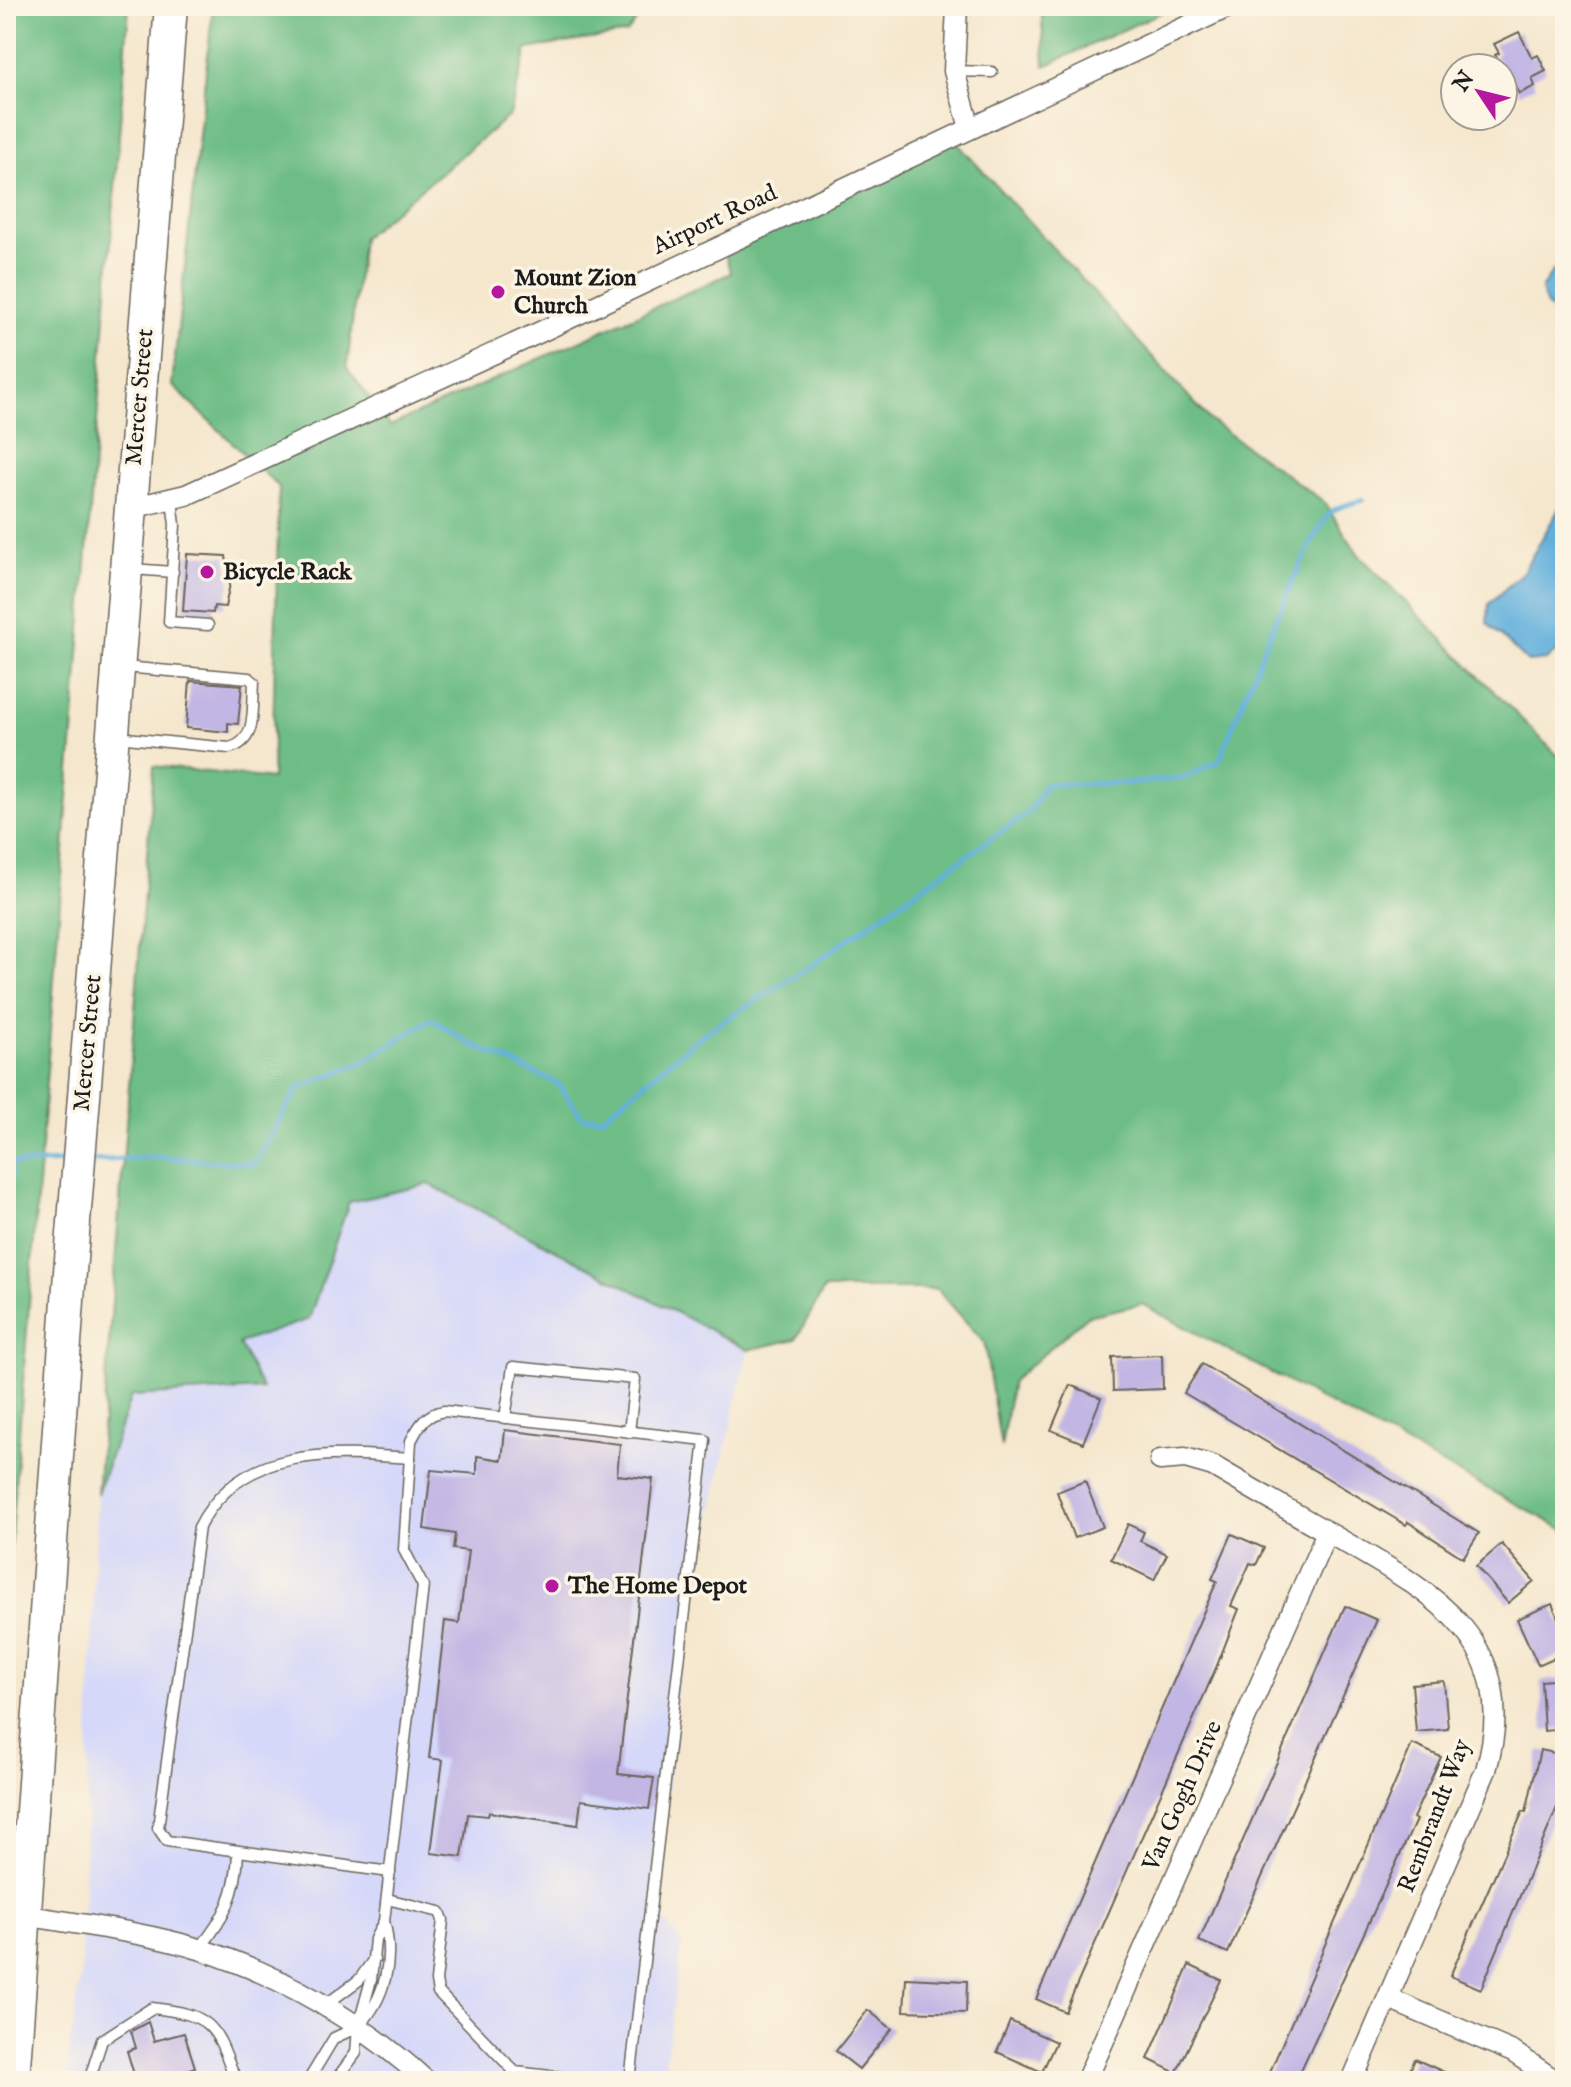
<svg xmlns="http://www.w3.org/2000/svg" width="1571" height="2087" font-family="'IM FELL English',serif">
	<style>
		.built { fill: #d5d8f9 }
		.forest { fill: #6ebd86; stroke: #456c51; stroke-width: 2 }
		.water { fill: #64b0dd; stroke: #40667c; stroke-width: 2 }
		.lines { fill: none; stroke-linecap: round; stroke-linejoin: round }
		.stream { stroke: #64b0dd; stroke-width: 5 }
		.building { fill: #c2b6e4 }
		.service-casing { stroke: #68635a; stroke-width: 13 }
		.minor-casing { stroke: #68635a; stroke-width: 23 }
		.primary-casing { stroke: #68635a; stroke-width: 35 }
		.service { stroke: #fff; stroke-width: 10 }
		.minor { stroke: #fff; stroke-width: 20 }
		.primary { stroke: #fff; stroke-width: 32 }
		.poi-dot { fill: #b5179e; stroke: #fcf5e5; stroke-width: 3 }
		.labels { text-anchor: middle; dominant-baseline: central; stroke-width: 7; stroke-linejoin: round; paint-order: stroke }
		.street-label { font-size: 24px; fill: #1c1c1c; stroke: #fcf5e5 }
		.poi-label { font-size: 24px; font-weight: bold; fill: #1c1c1c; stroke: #fcf5e5; text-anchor: start }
	</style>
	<rect width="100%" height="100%" fill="#fcf5e5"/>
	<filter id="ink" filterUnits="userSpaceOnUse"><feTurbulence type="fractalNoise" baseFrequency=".0125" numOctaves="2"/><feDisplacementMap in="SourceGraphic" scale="16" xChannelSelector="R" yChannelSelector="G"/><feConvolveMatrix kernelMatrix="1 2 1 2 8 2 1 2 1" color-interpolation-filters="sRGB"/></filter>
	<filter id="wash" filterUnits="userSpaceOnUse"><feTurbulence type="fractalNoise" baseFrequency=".006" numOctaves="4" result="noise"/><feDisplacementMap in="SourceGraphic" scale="32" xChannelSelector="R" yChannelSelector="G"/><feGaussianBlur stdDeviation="1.8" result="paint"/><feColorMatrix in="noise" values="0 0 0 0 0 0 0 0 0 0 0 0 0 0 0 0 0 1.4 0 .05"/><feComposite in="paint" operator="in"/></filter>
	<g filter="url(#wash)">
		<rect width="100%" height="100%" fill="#f5e7cd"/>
		<!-- built -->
		<path class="built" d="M429,1184L748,1350L681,1646L656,1912L682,1943L663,2081H65L81,1972L97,1494L131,1396L262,1388L239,1343L309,1319L349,1202Z"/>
		<!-- forest -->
		<g class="forest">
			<path d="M6,6H129L6,1602Z"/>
			<path d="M213,6H647L627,33L527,49L510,115L362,238L347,368L390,426L731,273L723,248L948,133L1211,421L1323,501L1359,555L1565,763V1530L1142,1304L1087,1316L1012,1381L1001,1447L984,1342L937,1289H824L796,1339L748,1350L429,1184L349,1202L309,1319L239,1343L262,1389L131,1396L97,1494L154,766L272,779L279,487L172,385Z"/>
			<path d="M1041,6H1175L1045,66Z"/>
		</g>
		<!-- water -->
		<g class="water">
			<path d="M1565,264V325L1547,306L1541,289L1553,271Z"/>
			<path d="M1565,498V644L1546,660L1528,662L1487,623L1489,604L1523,572Z"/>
		</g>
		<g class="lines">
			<!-- stream -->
			<g class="stream">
				<path d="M90,1161L157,1157L254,1164L298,1088L361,1063L432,1019L467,1042L557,1083L583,1118L603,1117L702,1035L810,966L1029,812L1046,784L1137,783L1184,778L1219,761C1233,725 1311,523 1334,510C1342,505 1354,503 1363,500"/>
				<path d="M6,1225L11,1164L68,1162"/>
			</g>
		</g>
		<g id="blocks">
			<!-- building -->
			<g class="building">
				<path d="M1519,32L1532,58L1538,55L1546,71L1532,78L1535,86L1519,94L1513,82L1503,86V68L1495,55L1499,53L1494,44Z"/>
				<path d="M187,554L226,556L230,584L225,607L214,606L213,613L183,611Z"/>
				<path d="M190,681L242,685L238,724L228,723V732L186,728Z"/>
				<path d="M1162,1355L1163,1389L1113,1391L1112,1357Z"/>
				<path d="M1202,1364L1479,1533L1463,1558L1408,1522L1406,1525L1184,1393Z"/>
				<path d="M1070,1385L1101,1398L1083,1443L1051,1430Z"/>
				<path d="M505,1430L620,1444L617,1475L653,1479L618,1774L654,1778L649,1809L581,1800L578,1825L489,1812L488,1816L468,1814L462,1857L431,1853L443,1760L429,1758L445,1621L459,1623L468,1551L453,1549L455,1534L424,1529L431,1470L477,1474V1456L502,1460Z"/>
				<path d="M1085,1481L1103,1527L1074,1538L1057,1492Z"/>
				<path d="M1128,1524L1144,1532L1140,1541L1167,1554L1154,1580L1111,1559Z"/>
				<path d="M1232,1534L1264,1548L1256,1565L1250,1563L1231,1606L1239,1609L1216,1668L1065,2012L1036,1999L1217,1581L1212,1579Z"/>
				<path d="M1502,1544L1534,1581L1508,1603L1476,1566Z"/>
				<path d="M1552,1604L1565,1634V1653L1538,1665L1517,1619Z"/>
				<path d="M1345,1606L1377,1620L1228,1953L1199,1941Z"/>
				<path d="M1565,1679V1729L1544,1731L1541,1681Z"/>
				<path d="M1444,1681L1448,1729L1416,1732L1412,1684Z"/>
				<path d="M1412,1744L1441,1757L1413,1818L1416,1820L1296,2081H1266Z"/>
				<path d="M1540,1750L1565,1755L1561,1798L1481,1989L1450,1976L1523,1811L1526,1812Z"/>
				<path d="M1189,1965L1221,1980L1176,2073L1148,2059Z"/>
				<path d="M906,1978L967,1981L966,2013L904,2011Z"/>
				<path d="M868,2010L892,2029L859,2069L836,2051Z"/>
				<path d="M1010,2021L1056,2042L1042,2072L997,2052Z"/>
				<path d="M148,2022L154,2041L184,2033L195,2067L186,2070L189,2078L136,2081L127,2051L136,2048L131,2031Z"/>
				<path d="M1415,2059L1464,2081H1405Z"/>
			</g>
		</g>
	</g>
	<g filter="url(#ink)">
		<use href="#blocks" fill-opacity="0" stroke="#68635a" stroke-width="2"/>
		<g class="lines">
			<!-- service casing -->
			<g class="service-casing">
				<g id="service">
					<path d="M954,71L992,72"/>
					<path d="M172,500L175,525L169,622L208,625"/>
					<path d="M132,569L173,572"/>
					<path d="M116,737L229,748C258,742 252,708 254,682L249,678L124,667"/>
					<path d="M505,1418L513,1367L635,1379L629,1432"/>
					<path d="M390,1872L167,1841L158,1828L199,1527C241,1445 332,1452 410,1458"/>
					<path d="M387,1899L440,1912L443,1920L436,1981L438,1992L515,2072L595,2081"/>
					<path d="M384,1921C394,1959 386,1998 358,2027L371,1980L375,1939L384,1921L423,1586L404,1550L411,1441C419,1425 426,1414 444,1411L705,1440L630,2081"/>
					<path d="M199,1949C225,1918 237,1893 238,1851"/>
					<path d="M324,2006L359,1980L374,1959"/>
					<path d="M89,2081L102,2040L152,2008C214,2015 215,2025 236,2081"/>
					<path d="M308,2081L334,2038L358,2027L356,2053L335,2081"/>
				</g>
			</g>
			<!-- minor casing -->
			<g class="minor-casing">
				<g id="minor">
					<path d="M957,6L954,71L970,128"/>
					<path d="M131,508L186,495L536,334L1230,6"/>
					<path d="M1160,1460L1185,1458L1213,1466C1255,1491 1298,1515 1341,1540C1434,1593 1523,1643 1486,1770L1352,2081"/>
					<path d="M24,1915C82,1925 143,1932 199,1949C282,1975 362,2022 426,2081"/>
					<path d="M1389,1999L1513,2052L1556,2081"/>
					<path d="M1086,2081L1327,1532"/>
				</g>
			</g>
			<!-- primary casing -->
			<g class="primary-casing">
				<path id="primary" d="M13,2081L70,1272L171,6"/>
			</g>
			<!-- service -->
			<use href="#service" class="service"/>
			<!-- minor -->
			<use href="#minor" class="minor"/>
			<!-- primary -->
			<use href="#primary" class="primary"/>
		</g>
	</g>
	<!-- markers -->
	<g class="poi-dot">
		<circle cx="498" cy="292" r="8"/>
		<circle cx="207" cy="572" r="8"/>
		<circle cx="552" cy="1586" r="8"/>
	</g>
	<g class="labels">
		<!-- street labels -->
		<g class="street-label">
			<text transform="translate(715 220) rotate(-25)">Airport Road</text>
			<text transform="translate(140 397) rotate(-85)">Mercer Street</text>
			<text transform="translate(88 1043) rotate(-85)">Mercer Street</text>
			<text transform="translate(1183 1796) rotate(-66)">Van Gogh Drive</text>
			<text transform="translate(1435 1816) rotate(-69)">Rembrandt Way</text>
		</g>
		<!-- poi labels -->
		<g class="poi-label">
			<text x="514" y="278">Mount Zion<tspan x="514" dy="28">Church</tspan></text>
			<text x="223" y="572">Bicycle Rack</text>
			<text x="568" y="1586">The Home Depot</text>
		</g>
	</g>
	<!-- margin -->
	<rect width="1571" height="2087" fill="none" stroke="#fcf5e5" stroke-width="32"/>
	<!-- north arrow -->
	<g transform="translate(1479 92) rotate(305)"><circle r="38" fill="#fcf5e5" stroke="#a29e95" stroke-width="2"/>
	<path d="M0-6L14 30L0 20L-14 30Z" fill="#b5179e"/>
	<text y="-12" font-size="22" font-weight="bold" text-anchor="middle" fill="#1c1c1c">N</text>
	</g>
</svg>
